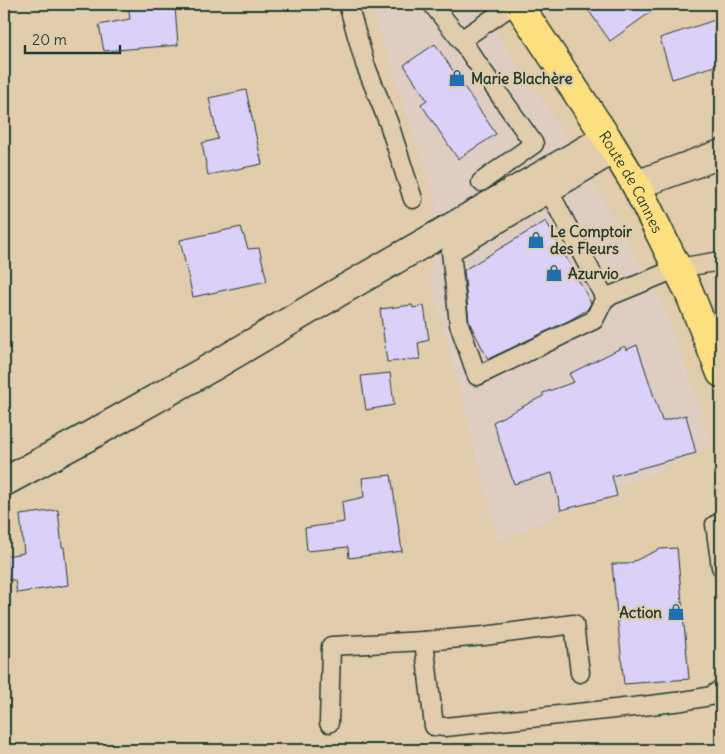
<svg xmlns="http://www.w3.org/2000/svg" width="725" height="754" font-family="Delius,sans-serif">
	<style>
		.built { fill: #dfcdc2 }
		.building { fill: #dbd0f8; stroke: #1f3d34 }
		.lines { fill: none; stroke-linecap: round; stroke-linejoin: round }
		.service-casing { stroke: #1f3d34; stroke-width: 21 }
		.minor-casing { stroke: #1f3d34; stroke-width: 31 }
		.primary-casing { stroke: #1f3d34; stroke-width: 31 }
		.service { stroke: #e1ccab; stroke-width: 18 }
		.minor { stroke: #e1ccab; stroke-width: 28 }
		.primary { stroke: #fedf80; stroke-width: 28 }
		.labels { text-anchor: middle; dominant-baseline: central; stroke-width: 4.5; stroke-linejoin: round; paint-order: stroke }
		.poi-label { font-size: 15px; font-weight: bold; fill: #1f3d34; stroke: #e1ccab; text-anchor: start }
		.street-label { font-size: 15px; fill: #1f3d34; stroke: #e1ccab }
	</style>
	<rect width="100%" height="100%" fill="#e1ccab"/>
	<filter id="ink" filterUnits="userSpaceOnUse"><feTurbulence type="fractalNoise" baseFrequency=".02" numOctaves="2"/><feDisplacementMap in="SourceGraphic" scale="10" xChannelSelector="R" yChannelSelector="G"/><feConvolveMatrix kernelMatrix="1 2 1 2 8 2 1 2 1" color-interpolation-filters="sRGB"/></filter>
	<g filter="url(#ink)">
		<!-- built -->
		<path class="built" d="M370,4H476L570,140L664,308L714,446L498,542L430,275L436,202Z"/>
		<!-- building -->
		<g class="building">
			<path d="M128,4H165L166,10L175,8L178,45L104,51L99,25L130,19Z"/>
			<path d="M584,4H662L610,41Z"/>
			<path d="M721,18V64L672,79L660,38Z"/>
			<path d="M435,44L496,134L458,159L421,104L427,100L404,65Z"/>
			<path d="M246,90L262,164L208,175L202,143L218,139L209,98Z"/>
			<path d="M546,221L591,303L587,310L570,320L488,359L469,322L464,270Z"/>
			<path d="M241,227L248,249L259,248L267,281L193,297L180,240Z"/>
			<path d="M412,305L413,308L424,306L429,340L418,343L420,359L387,362L380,309Z"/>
			<path d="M637,345L662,421L686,415L696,453L612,476L617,496L561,510L552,473L514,484L493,422L543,396V393L574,382L569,374L625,346L626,350Z"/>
			<path d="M390,373L394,405L366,410L361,376Z"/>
			<path d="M391,475L402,551L349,558L348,547L307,551L305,528L344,522L342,502L364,497L362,478Z"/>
			<path d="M58,510L62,547H64L68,585L17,593L15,580H8L6,556L24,553L20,515Z"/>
			<path d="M677,548L689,679L624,684L612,564H628L660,549Z"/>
		</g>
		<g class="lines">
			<!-- service casing -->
			<g class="service-casing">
				<g id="service">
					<path d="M348,4L365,64L389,124L413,199"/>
					<path d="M432,4L461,40L534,144L481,182"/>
					<path d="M461,40L514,4"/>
					<path d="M616,153L550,193L605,298L678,268L721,261"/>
					<path d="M550,193L451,252L459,324L477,376L594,320L605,298"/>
					<path d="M721,522L715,525L721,567"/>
					<path d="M424,641L484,636L574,624L580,673"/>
					<path d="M329,723L331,646L424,641L434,726L445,727L643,706L683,701L711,696L721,689"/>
				</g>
			</g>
			<!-- minor casing -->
			<g class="minor-casing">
				<g id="minor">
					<path d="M636,185L721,154"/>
					<path d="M4,482L91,435L219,363L344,289L607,138"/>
				</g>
			</g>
			<!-- primary casing -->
			<g class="primary-casing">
				<g id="primary">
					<path id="s1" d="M518,4L607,138L636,185L689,292L721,373"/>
				</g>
			</g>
			<!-- service -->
			<use href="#service" class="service"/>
			<!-- minor -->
			<use href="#minor" class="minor"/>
			<!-- primary -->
			<use href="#primary" class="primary"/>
		</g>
	</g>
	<!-- icons -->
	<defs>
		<g id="shop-bare" transform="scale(1.35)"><path d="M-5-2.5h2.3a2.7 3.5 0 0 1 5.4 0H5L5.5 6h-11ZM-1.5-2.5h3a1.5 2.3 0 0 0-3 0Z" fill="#1f6fb2" stroke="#e1ccab" stroke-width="2.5" paint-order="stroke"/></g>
	</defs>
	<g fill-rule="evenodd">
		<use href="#shop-bare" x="457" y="78"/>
		<use href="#shop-bare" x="536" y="240"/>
		<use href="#shop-bare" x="554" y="273"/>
		<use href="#shop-bare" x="676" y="612"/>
	</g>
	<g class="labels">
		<!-- poi labels -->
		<g class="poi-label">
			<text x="471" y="78">Marie Blachère</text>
			<text x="550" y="231">Le Comptoir<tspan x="550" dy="17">des Fleurs</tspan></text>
			<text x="568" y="273">Azurvio</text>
			<text x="662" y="612" text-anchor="end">Action</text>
		</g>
		<!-- street labels -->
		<g class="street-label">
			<text stroke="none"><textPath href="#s1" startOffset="211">Route de Cannes</textPath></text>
		</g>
	</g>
	<!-- margin -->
	<rect width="725" height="754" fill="none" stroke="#e1ccab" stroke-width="20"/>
	<rect x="10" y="10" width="705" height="734" fill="none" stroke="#1f3d34" stroke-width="2" filter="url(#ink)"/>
	<!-- scale -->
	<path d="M25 45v8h95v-8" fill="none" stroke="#1f3d34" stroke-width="2.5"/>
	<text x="32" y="45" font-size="15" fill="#1f3d34" stroke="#e1ccab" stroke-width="4" paint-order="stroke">20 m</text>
</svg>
